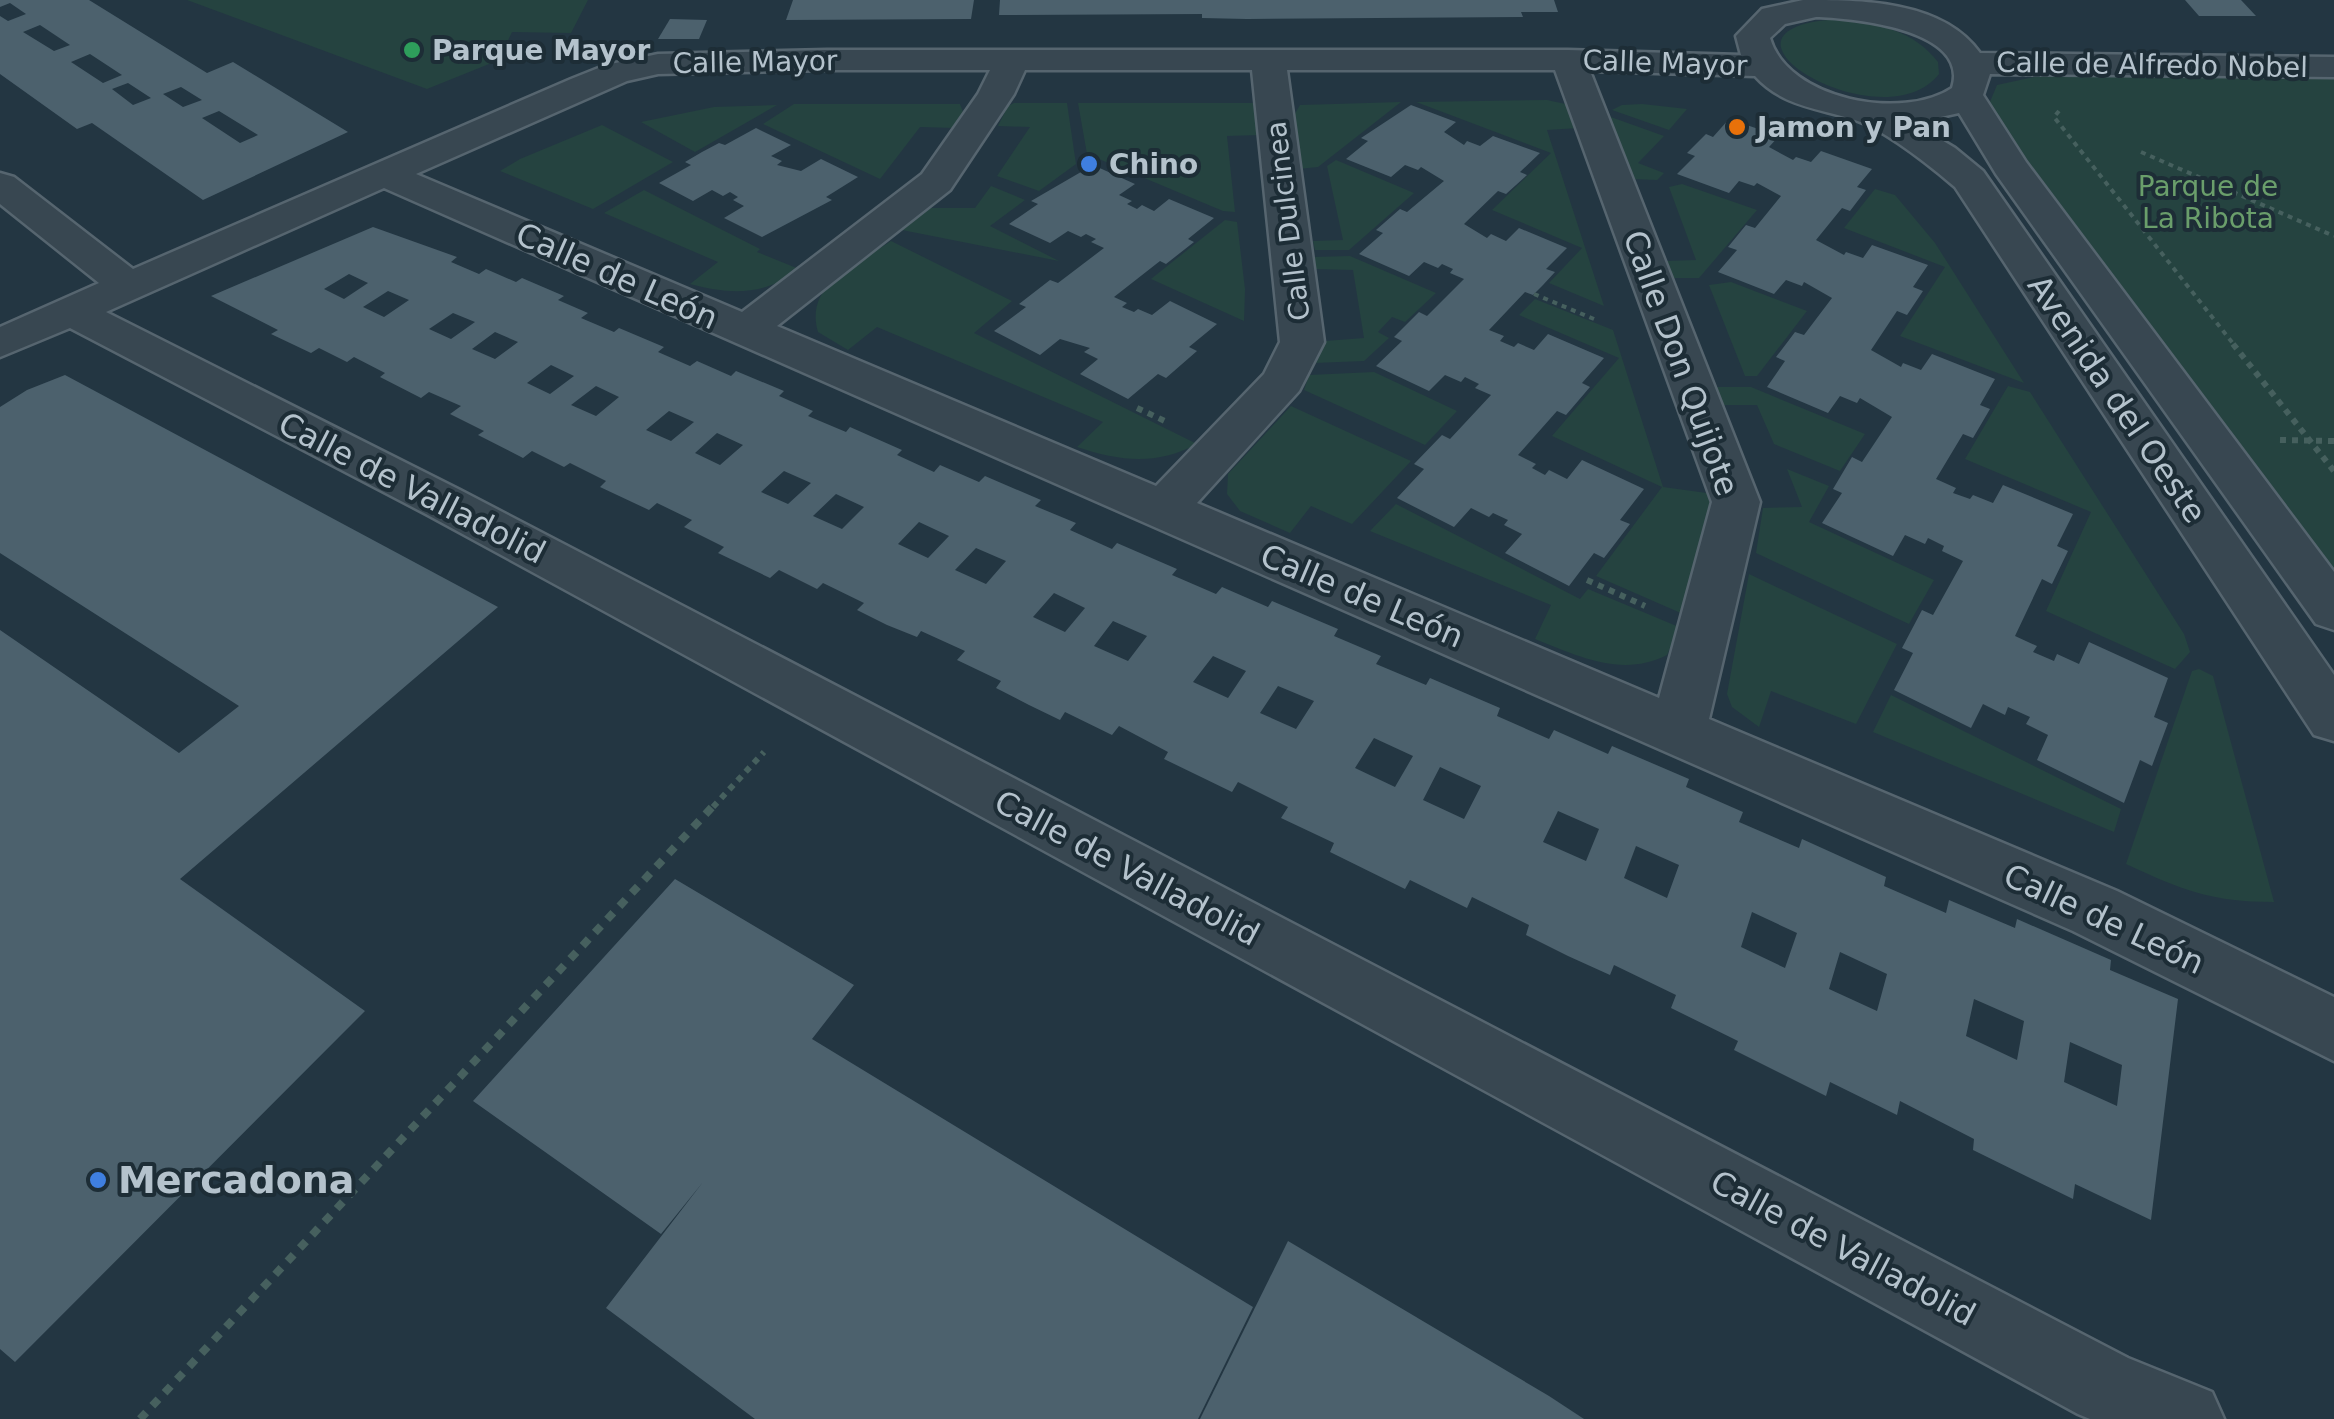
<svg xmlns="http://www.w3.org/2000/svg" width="2334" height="1419" font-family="'DejaVu Sans',sans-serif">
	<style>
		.green { fill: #254340 }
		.building { fill: #4c616d; fill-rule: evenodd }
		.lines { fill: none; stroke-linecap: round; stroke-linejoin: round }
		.minor-casing { stroke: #56656f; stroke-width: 5 }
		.path-far2 { stroke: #46605e; stroke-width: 4; stroke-dasharray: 5 5; stroke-linecap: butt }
		.path-far1 { stroke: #46605e; stroke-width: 6; stroke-dasharray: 6 6; stroke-linecap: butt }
		.path { stroke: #46605e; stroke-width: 8; stroke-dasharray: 9 9; stroke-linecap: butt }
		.minor { fill: #384751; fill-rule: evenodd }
		.leisure-dot { fill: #2e9e5b; stroke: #1d2d36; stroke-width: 4 }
		.food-dot { fill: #e8710a; stroke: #1d2d36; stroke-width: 4 }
		.shop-dot { fill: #3f7fe0; stroke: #1d2d36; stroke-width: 4 }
		.labels { text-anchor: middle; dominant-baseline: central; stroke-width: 8; stroke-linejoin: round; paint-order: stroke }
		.far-poi-label { font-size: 28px; font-weight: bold; fill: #b4c2cc; stroke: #1d2d36; text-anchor: start }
		.far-street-label { font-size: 28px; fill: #b4c2cc; stroke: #1d2d36 }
		.far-park-label { font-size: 28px; fill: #6a9e6b; stroke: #1d2d36 }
		.street-label { font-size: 32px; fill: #b4c2cc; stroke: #1d2d36 }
		.near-poi-label { font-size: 38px; font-weight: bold; fill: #b4c2cc; stroke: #1d2d36; text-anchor: start }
	</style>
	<rect width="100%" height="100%" fill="#233642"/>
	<!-- green -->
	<g class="green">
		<path d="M187,0H588L571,33L512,32L499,60L427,89Z"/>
		<path d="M1840,19C1878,23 1914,31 1938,62L1939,74C1883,146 1682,27 1840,19Z"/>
		<path d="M2053,73L2334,79V570L2175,362L2009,156L1987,109L1997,85Z"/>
		<path d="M1547,100L1570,105L1578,128L1547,130L1604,306L1549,283L1582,248L1492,210L1551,153L1416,102Z"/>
		<path d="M1401,102L1318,167L1298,169L1292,119L1300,105Z"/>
		<path d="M1014,103H1067L1076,164L1039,191L997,176L1030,127L998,126L1008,106Z"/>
		<path d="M1078,103H1259L1260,135L1227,136L1235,212L1223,211L1087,154Z"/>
		<path d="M794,104H960L963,112L955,128L920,127L880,179L763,124Z"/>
		<path d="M1642,104L1687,109L1669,130L1612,110L1622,105Z"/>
		<path d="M777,105L695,152L641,122L714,107Z"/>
		<path d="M1608,116L1664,136L1638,163L1664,173L1657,180L1632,179Z"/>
		<path d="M602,125L673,162L593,209L500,171L520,159Z"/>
		<path d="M1336,160L1414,193L1349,250H1315L1313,241L1343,240L1327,166Z"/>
		<path d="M1682,184L1757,210L1699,278H1672L1666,261L1696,260L1669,187Z"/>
		<path d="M991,186L1025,200L990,226L1059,261L902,230L930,208H975Z"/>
		<path d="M1875,189L1895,195L1935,243L2024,383L1900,336L1945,267L1844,228Z"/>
		<path d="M644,190L760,249L757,252L799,269C765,296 731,295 690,284L718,262L604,213Z"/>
		<path d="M1225,220L1237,222L1245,289L1244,321L1151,279Z"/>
		<path d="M891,241L1012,301L974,333L1197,444C1156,466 1119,461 1077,447L1103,422L877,327L848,350L818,332C804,284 856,265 891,241Z"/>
		<path d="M1350,256L1436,293L1405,322L1392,317L1378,332L1389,338L1364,361L1314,363L1325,341L1364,338L1353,270L1314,269L1313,257Z"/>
		<path d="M1731,282L1807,311L1757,376H1745L1709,285Z"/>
		<path d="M1535,299L1613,330L1663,487L1714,494L1683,614L1596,576L1662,487L1552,436L1619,358L1519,315Z"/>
		<path d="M1374,372L1457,411L1425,445L1304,390L1309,375Z"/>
		<path d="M2008,386L2030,392L2184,634L2190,652L2175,669L2046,611L2091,512L1965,459Z"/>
		<path d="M1715,387H1751L1865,434L1840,471L1774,444L1757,405H1721Z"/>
		<path d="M1291,406L1411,461L1352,524L1311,506L1290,533L1240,511L1227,494L1228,474Z"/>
		<path d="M1787,469L1829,486L1809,522L1934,580L1909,624L1756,553L1763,508L1802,507Z"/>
		<path d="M1396,504L1580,599L1588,589L1679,627L1667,655C1622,678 1578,656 1535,639L1551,605L1370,531Z"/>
		<path d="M1749,574L1897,644L1856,724L1771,691L1759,727L1732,707L1727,694Z"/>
		<path d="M2199,669L2213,676L2274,902C2211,902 2182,890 2126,864L2192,671Z"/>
		<path d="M1891,695L2121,809L2114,832L1873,732Z"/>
	</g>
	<!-- building -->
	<g class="building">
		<path d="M0,0H89L207,73L233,62L348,132L203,200L92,123L77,129L0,74V16L8,21L26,14L10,3L0,7ZM40,25L70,45L54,51L23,32ZM90,54L122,75L103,83L71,62ZM128,83L151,98L133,105L112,89ZM181,87L202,100L183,107L163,94ZM219,111L258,135L240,143L202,118Z"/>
		<path d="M793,0H974L971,19L786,20Z"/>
		<path d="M1000,0H1554L1558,12H1521L1523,17L1247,19L1202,18V14L999,15Z"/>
		<path d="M2185,0H2241L2256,16H2199Z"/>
		<path d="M670,19L707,20L699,39H658Z"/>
		<path d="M1411,105L1456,122L1444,132L1464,145L1467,141L1480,146L1493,136L1540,153L1520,172L1527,175L1506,194L1498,191L1464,224L1487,238L1491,234L1506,241L1519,228L1567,248L1546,269L1555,272L1543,285L1533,295L1525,292L1489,330L1504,336L1500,341L1514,347L1518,343L1534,350L1548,334L1604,358L1582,383L1590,387L1566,415L1557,411L1518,455L1536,464L1532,468L1545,475L1549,470L1567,479L1582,460L1644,489L1620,520L1630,524L1604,558L1594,553L1569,586L1505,553L1522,534L1504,525L1508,520L1493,513L1489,517L1471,508L1454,527L1397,498L1424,469L1414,464L1442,435L1450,439L1491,395L1475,388L1479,384L1465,377L1461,382L1445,375L1429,391L1376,366L1402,341L1394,337L1419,312L1427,316L1464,279L1450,273L1453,269L1442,264L1438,268L1424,262L1409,276L1359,254L1383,233L1376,230L1400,209L1407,212L1444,181L1421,167L1418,170L1405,165L1391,177L1346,159L1368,141L1361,138Z"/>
		<path d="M1729,119L1779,136L1769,147L1793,160L1796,157L1811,162L1821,151L1872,169L1857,187L1866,190L1850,211L1842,208L1816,240L1844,255L1846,252L1863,258L1872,245L1928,265L1913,287L1923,291L1907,315L1897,311L1871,350L1901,367L1903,363L1921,370L1932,354L1995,379L1980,405L1990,409L1973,438L1963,434L1936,479L1956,488L1953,493L1970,499L1973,495L1993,503L2003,485L2073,514L2057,546L2068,551L2052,584L2042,579L2015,636L2037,646L2033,652L2054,661L2057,654L2079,664L2089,642L2168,678L2154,717L2168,723L2152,766L2140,760L2124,803L2037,760L2048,735L2026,724L2030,717L2008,707L2005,715L1983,704L1971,728L1894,690L1913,653L1902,648L1922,610L1933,615L1963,561L1942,551L1944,546L1928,538L1925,544L1905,535L1893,556L1822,523L1842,493L1833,489L1852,457L1862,462L1892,417L1860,398L1857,403L1840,396L1828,413L1767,387L1785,361L1776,357L1786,344L1795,332L1804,335L1832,298L1804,282L1802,286L1786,280L1774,294L1718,272L1737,250L1728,247L1746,225L1755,228L1781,196L1757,183L1754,186L1739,181L1729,193L1677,174L1695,156L1687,153L1706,134L1713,137Z"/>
		<path d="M756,128L791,145L771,156L782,161L777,165L801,171L821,159L858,177L826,197L832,200L762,237L724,218L744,206L733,200L738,197L730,192L723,196L712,190L693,201L659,183L691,165L685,162L702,152L719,143L725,145Z"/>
		<path d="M1093,165L1135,184L1119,195L1132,201L1127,204L1137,209L1142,205L1154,211L1169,199L1214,218L1188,239L1194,242L1166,264L1160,261L1114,297L1127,303L1122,307L1134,312L1138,309L1152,315L1170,301L1217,324L1189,347L1197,351L1166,378L1158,374L1128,399L1080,374L1098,359L1084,352L1090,348L1060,339L1040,355L994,331L1026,307L1019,304L1050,280L1058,283L1104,248L1091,242L1096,239L1086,234L1081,237L1068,231L1050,243L1009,224L1038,204L1031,201Z"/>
		<path d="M373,227L457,257L451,262L479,274L486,269L516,282L522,278L564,296L558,300L588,313L581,318L614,332L619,328L664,347L658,352L690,366L697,361L731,376L736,371L784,391L779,396L813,411L808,416L846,432L850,427L902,450L897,455L934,472L940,465L979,482L985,476L1041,500L1035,506L1076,523L1070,530L1112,549L1117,543L1177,569L1172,575L1216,594L1222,587L1268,607L1272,601L1338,629L1334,636L1381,656L1376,664L1426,685L1430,678L1500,708L1497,716L1549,739L1554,730L1608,754L1612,746L1689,779L1686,787L1743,812L1739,822L1799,848L1802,839L1886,877L1884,886L1946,913L1949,900L2015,928L2017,919L2111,960L2110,970L2178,999L2151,1220L2075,1184L2073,1199L1973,1150L1974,1139L1900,1101L1897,1115L1830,1082L1826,1096L1734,1050L1738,1041L1671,1008L1676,995L1614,965L1610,975L1568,956L1526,935L1529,925L1472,897L1467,908L1410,880L1405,889L1330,852L1334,843L1281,818L1288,807L1238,782L1232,792L1197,775L1164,759L1168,752L1119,726L1112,735L1065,712L1060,720L1029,705L996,688L1001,681L957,660L965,651L921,631L917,637L887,625L857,610L864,603L823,583L817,589L779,570L770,578L718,553L724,547L684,527L692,520L657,503L649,510L600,487L606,481L570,463L564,467L532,451L523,458L478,435L484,431L450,414L461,406L429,392L421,398L380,377L385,373L354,357L347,362L319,348L311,353L271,334L278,330L211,296ZM349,274L368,283L344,299L324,289ZM388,291L409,300L384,317L363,307ZM453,313L475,322L451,339L429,329ZM495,332L518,342L495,359L472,349ZM551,365L574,376L550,394L527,383ZM596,386L619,397L596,416L571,405ZM669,411L694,422L671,441L646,430ZM717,433L743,445L720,465L695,453ZM784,471L811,483L788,504L761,492ZM836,494L864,507L842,529L813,516ZM919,522L949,536L928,558L898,544ZM976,548L1006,561L986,584L955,570ZM1054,593L1085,608L1065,632L1033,617ZM1113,621L1147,636L1128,661L1094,646ZM1213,656L1246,671L1228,698L1193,682ZM1278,686L1314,701L1296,729L1260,713ZM1374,738L1413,756L1395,787L1355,768ZM1440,767L1481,786L1464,819L1423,800ZM1558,811L1599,829L1586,861L1543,842ZM1636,846L1679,865L1667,898L1624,878ZM1752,912L1797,933L1785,968L1741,947ZM1840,952L1887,974L1877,1011L1829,989ZM1974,999L2024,1021L2017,1060L1966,1036ZM2070,1042L2122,1065L2117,1106L2064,1082Z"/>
		<path d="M65,375L498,607L180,879L365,1011L15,1362L0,1349V630L179,753L239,706L0,553V407L27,390Z"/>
		<path d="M675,879L854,985L812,1039L1253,1307L1198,1419H755L606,1308L703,1182L661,1234L473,1101Z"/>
		<path d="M1288,1241L1549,1396L1584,1419H1200Z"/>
	</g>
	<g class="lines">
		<!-- minor casing -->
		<g class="minor-casing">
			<path id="minor" d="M1803,0C1860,0 1943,0 1980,53L2334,57V77L1990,74L1983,95L2026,162L2334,572V630L2316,624L1996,174L1959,113L1913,123L1955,148L1983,171L2334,675V741L2314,735L1955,187C1929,165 1887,131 1855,120C1819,108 1783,107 1755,76L1590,71L1760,502L1709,719L2117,891L2334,997V1061L2073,931L384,188L106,312L460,490L2128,1358L2212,1392L2224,1419H2090L2078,1414L426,514L70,328L0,357V327L99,283L0,204V173L14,177L133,269L571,79L606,65L658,54L827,50H1568L1741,55L1736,36L1762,9ZM1816,17C1852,18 1971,29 1952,88C1903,121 1788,100 1770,38L1785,24ZM827,70H990L978,94L922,174L742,312L416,174L627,81L658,74ZM1025,70H1252L1280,342L1264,374L1156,486L777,326L950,190L1014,94ZM1287,70H1555L1712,502L1659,698L1197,503L1299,391L1324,342Z"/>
		</g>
		<!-- path-far2 -->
		<g class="path-far2">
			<path d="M2059,111L2054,117L2235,346"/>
			<path d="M2141,152L2334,236"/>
			<path d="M1534,294L1594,319"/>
		</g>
		<!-- path-far1 -->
		<g class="path-far1">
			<path d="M2233,344L2334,471"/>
			<path d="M1137,408L1167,422"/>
			<path d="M2280,440L2334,441"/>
			<path d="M1587,580L1645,606"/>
			<path d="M713,807L764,752"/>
		</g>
		<!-- path -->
		<path class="path" d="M140,1419L715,804"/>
		<!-- minor -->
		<use href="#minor" class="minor"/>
	</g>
	<!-- markers -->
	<circle class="leisure-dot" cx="412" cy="50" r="10"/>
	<circle class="food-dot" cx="1737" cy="127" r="10"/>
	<g class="shop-dot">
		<circle cx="1089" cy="164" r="10"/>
		<circle cx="98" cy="1180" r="10"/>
	</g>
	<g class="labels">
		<!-- far-poi labels -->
		<g class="far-poi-label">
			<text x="432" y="50">Parque Mayor</text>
			<text x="1757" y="127">Jamon y Pan</text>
			<text x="1109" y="164">Chino</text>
		</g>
		<!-- far-street labels -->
		<g class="far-street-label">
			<text transform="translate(755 62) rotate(-1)">Calle Mayor</text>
			<text transform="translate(1665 63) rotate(2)">Calle Mayor</text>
			<text transform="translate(2152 65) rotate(1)">Calle de Alfredo Nobel</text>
			<text transform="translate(1288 221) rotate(-97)">Calle Dulcinea</text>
		</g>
		<!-- far-park labels -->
		<g class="far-park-label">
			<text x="2208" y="186">Parque de<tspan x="2208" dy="32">La Ribota</tspan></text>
		</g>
		<!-- street labels -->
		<g class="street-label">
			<text transform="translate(617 276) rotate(24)">Calle de León</text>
			<text transform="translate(1681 363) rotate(70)">Calle Don Quijote</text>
			<text transform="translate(2117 399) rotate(56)">Avenida del Oeste</text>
			<text transform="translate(412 488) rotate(27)">Calle de Valladolid</text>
			<text transform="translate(1362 596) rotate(23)">Calle de León</text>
			<text transform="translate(1127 868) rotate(28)">Calle de Valladolid</text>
			<text transform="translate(2104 919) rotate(25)">Calle de León</text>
			<text transform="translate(1843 1248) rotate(28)">Calle de Valladolid</text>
		</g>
		<!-- near-poi labels -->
		<g class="near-poi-label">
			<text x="118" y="1180">Mercadona</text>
		</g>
	</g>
</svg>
